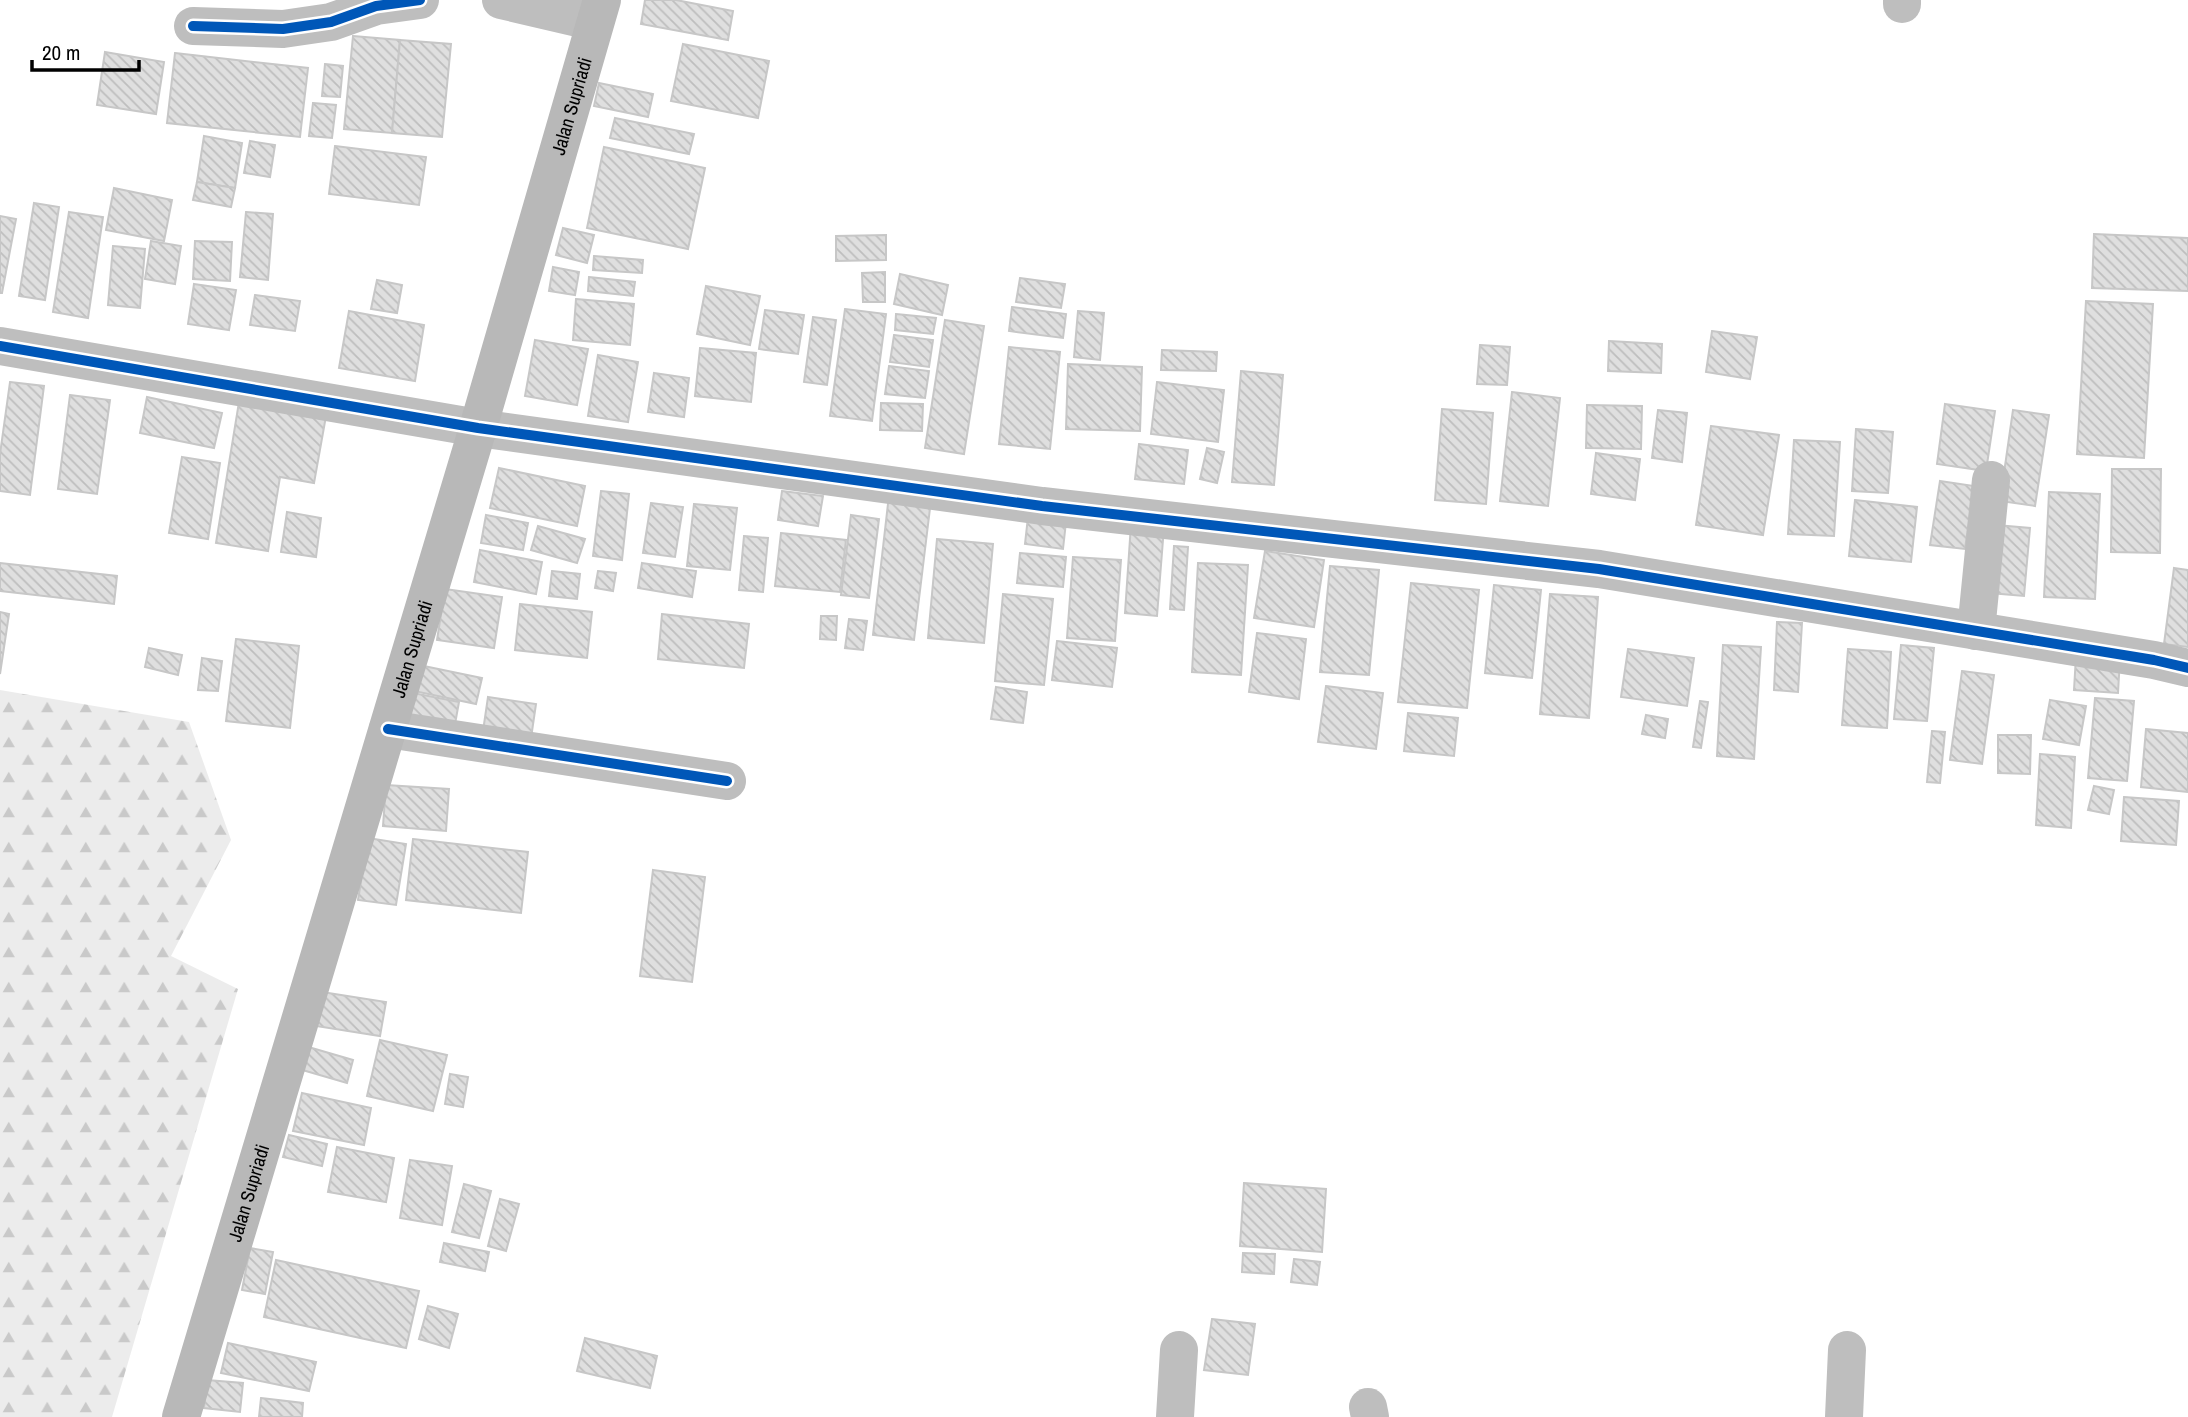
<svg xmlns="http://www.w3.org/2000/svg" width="2188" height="1417" font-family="'Archivo Narrow',sans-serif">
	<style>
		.forest { fill: url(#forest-firs) }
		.building { fill: url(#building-back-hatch); stroke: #c7c7c7; stroke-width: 2 }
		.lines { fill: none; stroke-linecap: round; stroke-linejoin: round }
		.street { stroke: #bebebe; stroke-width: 38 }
		.secondary { stroke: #b8b8b8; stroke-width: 38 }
		.cycleway-casing { stroke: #fff; stroke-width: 15 }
		.cycleway { stroke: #0057b8; stroke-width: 10 }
		.labels { text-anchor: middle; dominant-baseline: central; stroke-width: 5; stroke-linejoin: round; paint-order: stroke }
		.street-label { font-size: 19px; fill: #000; stroke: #fff }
	</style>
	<defs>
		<pattern id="forest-firs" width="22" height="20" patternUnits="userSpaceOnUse" patternTransform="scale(1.75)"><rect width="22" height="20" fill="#ececec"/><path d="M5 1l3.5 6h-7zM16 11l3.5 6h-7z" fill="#c9c9c9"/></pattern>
		<pattern id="building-back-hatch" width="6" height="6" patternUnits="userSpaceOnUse" patternTransform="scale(1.75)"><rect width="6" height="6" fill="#dfdfdf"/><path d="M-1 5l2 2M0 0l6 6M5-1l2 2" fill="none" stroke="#bebebe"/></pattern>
	</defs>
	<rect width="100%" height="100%" fill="#fff"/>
	<!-- forest -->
	<path class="forest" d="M0,690L189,722L231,840L171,956L238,989L112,1417H0Z"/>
	<!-- building -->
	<g class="building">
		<path d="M645,0H676L733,11L728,40L641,24Z"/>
		<path d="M353,36L400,40L392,133L344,129Z"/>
		<path d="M400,40L451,44L442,137L392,133Z"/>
		<path d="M683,44L769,61L758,118L671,101Z"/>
		<path d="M105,52L164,62L156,114L97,105Z"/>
		<path d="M175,53L308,68L300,137L167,123Z"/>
		<path d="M325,64L343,66L340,97L322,96Z"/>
		<path d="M599,83L653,94L648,117L594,106Z"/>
		<path d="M313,103L336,105L332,138L309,136Z"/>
		<path d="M615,118L694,134L689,154L610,138Z"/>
		<path d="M204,136L242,143L235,188L197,182Z"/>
		<path d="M250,141L275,145L270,177L244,173Z"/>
		<path d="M335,146L426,157L419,205L329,194Z"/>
		<path d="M604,147L705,168L688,249L587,228Z"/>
		<path d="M197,182L235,188L231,207L193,200Z"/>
		<path d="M114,188L172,200L164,241L106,230Z"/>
		<path d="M34,203L59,207L45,300L19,296Z"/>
		<path d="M69,212L103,217L88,318L53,312Z"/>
		<path d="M246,212L273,214L268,280L240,277Z"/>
		<path d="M0,216L16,219L2,293H0Z"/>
		<path d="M563,228L594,235L587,263L556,255Z"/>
		<path d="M2094,234L2188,238V291L2092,288Z"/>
		<path d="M886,235V260L836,261V236Z"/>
		<path d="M151,241L181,246L175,284L145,279Z"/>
		<path d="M195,241L232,242L230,281L193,279Z"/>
		<path d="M113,246L145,249L140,308L108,305Z"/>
		<path d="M594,256L643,260L642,273L593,270Z"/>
		<path d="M553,267L579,272L575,295L549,291Z"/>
		<path d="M885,272V302H863L862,273Z"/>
		<path d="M900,274L948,285L942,315L894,304Z"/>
		<path d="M589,277L635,282L633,296L588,291Z"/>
		<path d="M1020,278L1065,284L1061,308L1016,302Z"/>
		<path d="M377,280L402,285L397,313L371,309Z"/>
		<path d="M194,284L236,290L229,330L188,324Z"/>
		<path d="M706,286L760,296L750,345L697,334Z"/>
		<path d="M255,295L300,301L295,331L250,325Z"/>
		<path d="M576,299L634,304L630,345L573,340Z"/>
		<path d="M2086,301L2153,304L2144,458L2077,454Z"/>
		<path d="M1012,307L1066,314L1063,338L1009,331Z"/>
		<path d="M845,309L886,314L872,421L830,416Z"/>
		<path d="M765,310L804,315L798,354L759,349Z"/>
		<path d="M349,311L424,325L415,381L339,368Z"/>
		<path d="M1078,311L1104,313L1100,360L1074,357Z"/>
		<path d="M896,314L936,318L933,334L895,330Z"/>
		<path d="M813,317L836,320L827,385L804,382Z"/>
		<path d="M945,320L984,326L964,454L925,448Z"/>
		<path d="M1712,331L1757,337L1750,379L1706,372Z"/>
		<path d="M894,335L933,340L929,367L890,362Z"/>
		<path d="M535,340L588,349L577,405L525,396Z"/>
		<path d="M1609,341L1662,344L1661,373L1608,371Z"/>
		<path d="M1480,345L1510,347L1507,385L1477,384Z"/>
		<path d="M1009,347L1060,352L1050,449L999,444Z"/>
		<path d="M700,348L756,353L751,402L695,396Z"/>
		<path d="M1162,350L1217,352L1216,371L1161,370Z"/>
		<path d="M598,355L638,362L628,422L588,416Z"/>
		<path d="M1068,364L1142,367L1140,431L1066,429Z"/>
		<path d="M889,366L929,371L925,398L885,394Z"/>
		<path d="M1241,371L1283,375L1274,485L1232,482Z"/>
		<path d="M654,373L689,378L684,417L648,412Z"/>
		<path d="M10,382L44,386L30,495L0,491V454Z"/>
		<path d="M1157,382L1224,390L1218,442L1151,434Z"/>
		<path d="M1512,392L1560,398L1548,506L1500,501Z"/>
		<path d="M70,395L110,400L97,494L58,489Z"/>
		<path d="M147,397L222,413L214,448L140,433Z"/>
		<path d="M239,402L326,416L314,483L280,477L268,551L216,543Z"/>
		<path d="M881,403L923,404L922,431L880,430Z"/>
		<path d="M1945,404L1995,411L1986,471L1937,464Z"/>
		<path d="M1587,405L1642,406L1641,449L1586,448Z"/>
		<path d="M1442,409L1493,413L1486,504L1435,500Z"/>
		<path d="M1658,410L1687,413L1682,462L1652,458Z"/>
		<path d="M2013,410L2049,415L2035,506L2000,501Z"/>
		<path d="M1711,426L1779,435L1763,535L1696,525Z"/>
		<path d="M1856,429L1893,432L1888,493L1852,491Z"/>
		<path d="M1794,440L1840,442L1834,536L1788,534Z"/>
		<path d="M1139,444L1188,450L1184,484L1135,479Z"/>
		<path d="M1207,448L1224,452L1217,483L1200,479Z"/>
		<path d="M1596,453L1640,459L1635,500L1591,494Z"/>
		<path d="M182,457L220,463L208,539L169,533Z"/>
		<path d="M499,468L585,486L577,526L490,508Z"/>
		<path d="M2112,469H2161L2160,553L2111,552Z"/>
		<path d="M1940,481L1974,486L1965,549L1930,545Z"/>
		<path d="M601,491L629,494L622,560L593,556Z"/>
		<path d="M782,491L823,496L818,526L778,520Z"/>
		<path d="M2049,492L2100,494L2095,599L2044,597Z"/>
		<path d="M889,495L931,500L914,640L873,635Z"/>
		<path d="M1855,500L1917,507L1911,562L1849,556Z"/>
		<path d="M651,503L683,507L675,557L643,553Z"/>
		<path d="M694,504L737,508L730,570L687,566Z"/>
		<path d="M1029,508L1067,513L1063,549L1025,544Z"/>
		<path d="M287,512L321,518L316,557L281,552Z"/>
		<path d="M486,515L528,523L523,550L481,543Z"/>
		<path d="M851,515L879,519L869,598L841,595Z"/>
		<path d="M1131,524L1164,527L1157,616L1125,613Z"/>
		<path d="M1996,525L2030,528L2024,596L1990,593Z"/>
		<path d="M538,526L585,539L577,563L531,550Z"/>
		<path d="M781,533L846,540L840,592L775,586Z"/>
		<path d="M744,536L768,538L763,592L739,590Z"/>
		<path d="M937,539L993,544L984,643L928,638Z"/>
		<path d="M1174,546L1188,547L1184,610L1170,609Z"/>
		<path d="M480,550L542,562L536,594L474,582Z"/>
		<path d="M1265,551L1324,560L1314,627L1254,618Z"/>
		<path d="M1020,553L1066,557L1063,587L1017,583Z"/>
		<path d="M1073,557L1121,560L1115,641L1067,638Z"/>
		<path d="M0,563L117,576L114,604L0,591Z"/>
		<path d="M642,563L696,571L692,597L638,588Z"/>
		<path d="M1198,563L1248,565L1241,675L1192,672Z"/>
		<path d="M1330,566L1379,570L1369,675L1320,672Z"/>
		<path d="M2174,568L2188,570V647L2164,644Z"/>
		<path d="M552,571L580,574L577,599L549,596Z"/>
		<path d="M598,571L616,573L613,591L595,588Z"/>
		<path d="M1411,583L1479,590L1467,708L1398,702Z"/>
		<path d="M1494,585L1541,590L1532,678L1485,673Z"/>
		<path d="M445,589L502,597L494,648L437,640Z"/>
		<path d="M1003,594L1053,599L1044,685L995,681Z"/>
		<path d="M1550,594L1598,597L1589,718L1540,714Z"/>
		<path d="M520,604L592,612L587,658L515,650Z"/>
		<path d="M0,612L9,614L0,674Z"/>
		<path d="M662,614L749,624L744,668L658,659Z"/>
		<path d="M821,616H837L836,640L820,639Z"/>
		<path d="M849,619L867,621L863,650L845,648Z"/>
		<path d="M1777,622L1802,623L1798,692L1774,690Z"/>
		<path d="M1257,633L1306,639L1299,699L1249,692Z"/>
		<path d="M236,639L299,646L290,728L226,721Z"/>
		<path d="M1057,641L1117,648L1112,687L1052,680Z"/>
		<path d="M1723,645L1761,647L1754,759L1717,756Z"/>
		<path d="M1901,645L1934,648L1927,721L1894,719Z"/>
		<path d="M149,648L182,655L178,675L145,667Z"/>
		<path d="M1628,649L1694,658L1687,706L1621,697Z"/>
		<path d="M1848,649L1891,652L1887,728L1842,725Z"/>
		<path d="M2076,656L2120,658L2118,693L2074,690Z"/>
		<path d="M202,658L222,661L218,691L198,690Z"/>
		<path d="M419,665L482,678L476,704L414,691Z"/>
		<path d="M1962,671L1994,675L1982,764L1950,760Z"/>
		<path d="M1326,686L1383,693L1376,749L1318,742Z"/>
		<path d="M996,687L1027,692L1023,723L991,719Z"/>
		<path d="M413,693L459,702L453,735L407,727Z"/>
		<path d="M488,697L536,704L530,745L482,738Z"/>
		<path d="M2095,698L2134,701L2127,781L2088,778Z"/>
		<path d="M2050,700L2086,706L2079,745L2043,739Z"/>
		<path d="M1700,701L1708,702L1701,748L1693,747Z"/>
		<path d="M1408,713L1458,718L1454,756L1404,751Z"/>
		<path d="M1646,715L1668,719L1665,738L1642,734Z"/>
		<path d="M2146,729L2188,733V792L2141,787Z"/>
		<path d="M1932,731L1945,732L1940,783L1927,782Z"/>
		<path d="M1998,735H2031L2030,774L1998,773Z"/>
		<path d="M2040,754L2075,757L2071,828L2036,825Z"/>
		<path d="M386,785L449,789L446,831L383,826Z"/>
		<path d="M2094,786L2114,790L2109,814L2088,810Z"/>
		<path d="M2124,797L2179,801L2176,845L2121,841Z"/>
		<path d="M368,838L406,844L396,905L358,900Z"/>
		<path d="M413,839L528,852L521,913L406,900Z"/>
		<path d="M653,870L705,877L692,982L640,976Z"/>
		<path d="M322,992L386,1002L380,1036L316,1026Z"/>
		<path d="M380,1040L447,1055L433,1111L367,1096Z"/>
		<path d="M305,1046L353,1060L347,1083L299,1069Z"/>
		<path d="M450,1074L468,1077L463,1107L445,1104Z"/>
		<path d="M302,1093L371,1108L364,1145L293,1131Z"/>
		<path d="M289,1135L327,1144L322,1166L283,1157Z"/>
		<path d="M337,1147L394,1158L386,1202L328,1192Z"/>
		<path d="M410,1160L452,1166L442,1225L400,1218Z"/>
		<path d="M1244,1183L1326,1189L1322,1252L1240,1246Z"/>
		<path d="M464,1184L491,1191L479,1238L452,1232Z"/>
		<path d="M500,1199L519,1204L506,1251L488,1246Z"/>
		<path d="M444,1243L489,1252L485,1271L440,1262Z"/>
		<path d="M250,1248L273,1252L265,1294L242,1290Z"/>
		<path d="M1243,1253L1275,1254L1274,1274L1242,1272Z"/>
		<path d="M1294,1259L1320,1262L1317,1285L1291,1282Z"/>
		<path d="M276,1260L419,1291L406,1348L264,1317Z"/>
		<path d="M428,1306L458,1314L449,1348L419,1339Z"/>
		<path d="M1212,1319L1255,1324L1248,1375L1204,1370Z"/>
		<path d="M585,1338L657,1356L650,1388L577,1371Z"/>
		<path d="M228,1343L316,1362L309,1391L221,1373Z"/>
		<path d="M207,1380L243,1383L240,1412L204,1408Z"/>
		<path d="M261,1398L303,1403L302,1417H259Z"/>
	</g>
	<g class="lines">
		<!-- street -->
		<g class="street">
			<path d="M501,0L595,22"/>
			<path d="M1902,0V4"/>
			<path d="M193,26L283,29L331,22L376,6L420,0"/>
			<path d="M0,346L478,428L1042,506L1599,569L2154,660L2188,668"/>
			<path d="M1976,631L1991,480"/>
			<path d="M388,729L727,781"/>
			<path d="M1368,1407L1370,1417"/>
			<path d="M1175,1417L1179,1350"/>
			<path d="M1844,1417L1847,1350"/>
		</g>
		<!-- secondary -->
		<path class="secondary" id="s1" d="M181,1417L478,428L602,0"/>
		<!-- cycleway casing -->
		<g class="cycleway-casing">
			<g id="cycleway">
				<path d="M193,26L283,29L331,22L376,6L420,0"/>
				<path d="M0,346L478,428L1042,506L1599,569L2154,660L2188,668"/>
				<path d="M388,729L727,781"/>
			</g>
		</g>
		<!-- cycleway -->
		<use href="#cycleway" class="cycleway"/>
	</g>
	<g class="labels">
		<!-- street labels -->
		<g class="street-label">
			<text stroke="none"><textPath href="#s1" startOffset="1368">Jalan Supriadi</textPath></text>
			<text stroke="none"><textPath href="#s1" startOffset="802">Jalan Supriadi</textPath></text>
			<text stroke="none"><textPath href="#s1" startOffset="234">Jalan Supriadi</textPath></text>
		</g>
	</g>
	<!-- scale -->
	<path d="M32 60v10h107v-10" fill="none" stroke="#000000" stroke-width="3.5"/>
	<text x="42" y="60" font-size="21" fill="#000000" stroke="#ffffff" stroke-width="5" paint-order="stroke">20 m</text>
</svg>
